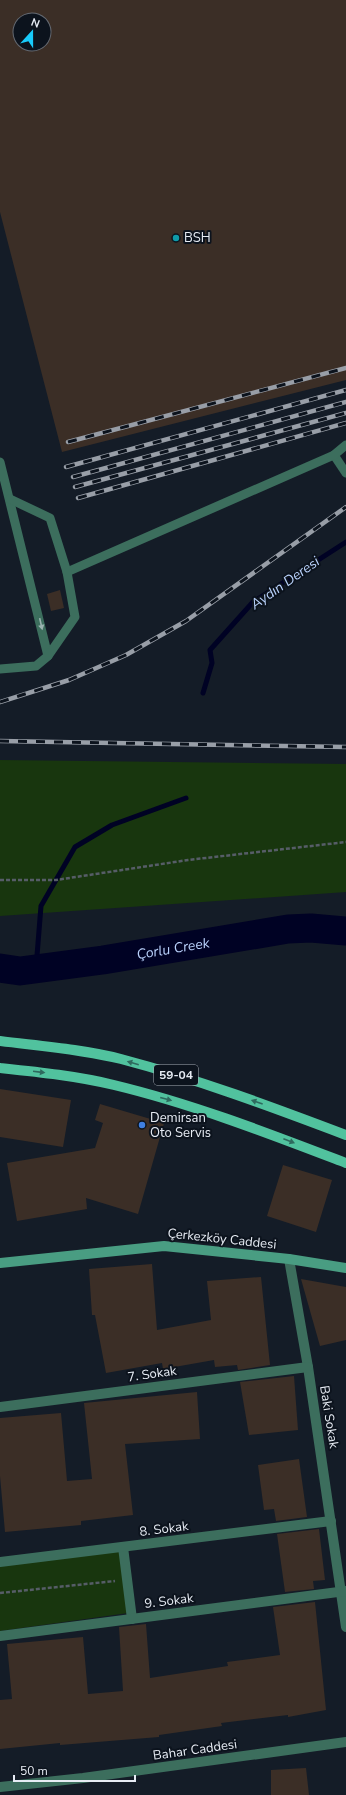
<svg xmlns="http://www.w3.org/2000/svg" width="346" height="1795" font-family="'Nunito Sans',sans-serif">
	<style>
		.green { fill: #18360e }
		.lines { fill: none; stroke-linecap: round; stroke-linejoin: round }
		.stream { stroke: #000224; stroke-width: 5 }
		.river { stroke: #000224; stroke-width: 29 }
		.building { fill: #3b2e26; fill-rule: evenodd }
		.path { stroke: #565d67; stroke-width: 2.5; stroke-dasharray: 4 2; stroke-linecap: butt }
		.service { stroke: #3c6e5d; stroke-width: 9 }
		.minor { stroke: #3c6e5d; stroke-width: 10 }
		.tertiary { stroke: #3c6e5d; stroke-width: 10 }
		.secondary { stroke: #499d82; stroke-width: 10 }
		.primary { stroke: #51c29e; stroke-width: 10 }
		.rail-casing { stroke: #989ea7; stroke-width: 4.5 }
		.rail { stroke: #0c131d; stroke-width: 3; stroke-dasharray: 9; stroke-linecap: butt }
		.oneway { fill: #9ab3b0 }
		.oneway2 { fill: #2e6a5e }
		.culture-dot { fill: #0f9aa8; stroke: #0c131d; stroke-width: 1.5 }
		.shop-dot { fill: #3f7fe0; stroke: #0c131d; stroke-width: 1.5 }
		.labels { text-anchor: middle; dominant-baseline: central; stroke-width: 4; stroke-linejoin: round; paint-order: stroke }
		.shield { fill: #0c131d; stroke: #a5abb4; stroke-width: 1 }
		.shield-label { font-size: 12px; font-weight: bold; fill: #e7ecf4 }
		.poi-label { font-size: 13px; fill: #e7ecf4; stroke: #0c131d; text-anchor: start }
		.street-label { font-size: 13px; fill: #e7ecf4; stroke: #0c131d }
		.water-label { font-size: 14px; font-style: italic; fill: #bad3fd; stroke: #0c131d }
	</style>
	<rect width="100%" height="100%" fill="#141c27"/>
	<!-- green -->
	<g class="green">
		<path d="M0,760L346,764V892L0,916Z"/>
		<path d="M119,1551L128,1613L0,1631V1565Z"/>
	</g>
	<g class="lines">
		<!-- stream -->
		<g class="stream">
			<path d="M203,693L212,663L210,650L253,602L346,542"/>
			<path d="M36,968L41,906L75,847L112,825L186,798"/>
		</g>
		<!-- river -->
		<path class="river" id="s1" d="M0,968L20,971L103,960L288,929L311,928L346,931"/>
	</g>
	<!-- building -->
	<g class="building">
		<path d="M0,0H346V380L62,452L0,212ZM20,20H44V44H20Z"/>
		<path d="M60,590L64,608L51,611L47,594Z"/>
		<path d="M0,1089L71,1100L63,1147L0,1137Z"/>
		<path d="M100,1104L164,1123L138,1214L86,1198L87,1209L17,1221L7,1163L95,1148L103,1123L95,1120Z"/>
		<path d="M283,1165L332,1180L316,1232L267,1216Z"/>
		<path d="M152,1264L157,1330L211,1320L207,1281L261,1277L270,1365L238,1370L237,1365L215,1367L214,1360L163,1369L162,1363L106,1373L95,1315H92L89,1269Z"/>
		<path d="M301,1279L346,1287V1340L320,1346Z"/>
		<path d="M294,1376L298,1430L249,1435L240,1382Z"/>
		<path d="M197,1392L200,1439L125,1444L133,1515L81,1521V1525L5,1532L0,1476V1418L61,1413L67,1481L92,1479L84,1403Z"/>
		<path d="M299,1459L307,1517L276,1521L274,1509L264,1510L258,1465Z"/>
		<path d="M319,1529L325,1580L313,1581L314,1589L285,1592L277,1534Z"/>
		<path d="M315,1602L326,1710L288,1717V1715L221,1723L222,1726L159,1735V1737L60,1745V1743L0,1749V1700L12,1699L7,1644L83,1637L88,1694L123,1691L119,1627L146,1624L150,1678L228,1666L227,1662L280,1655L273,1607Z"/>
		<path d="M306,1768L309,1795H271V1770Z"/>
	</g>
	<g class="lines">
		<!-- path -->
		<g class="path">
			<path d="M0,880H56L188,860L346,842"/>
			<path d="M0,1593L115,1581"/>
		</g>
		<!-- service -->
		<g class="service">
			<path d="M334,455L346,473"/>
			<path d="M0,462L48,656"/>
			<path d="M67,572L334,455L346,445"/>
			<path d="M0,669L36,666L48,656L75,617L67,572L50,518L10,499"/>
		</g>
		<!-- minor -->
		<g class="minor">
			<path d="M289,1259L308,1367L346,1627"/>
			<path d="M0,1407L308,1367"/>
			<path d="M123,1547L132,1619"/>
			<path d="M0,1562L331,1521"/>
			<path d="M0,1636L346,1591"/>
		</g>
		<!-- tertiary -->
		<path class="tertiary" d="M0,1787L83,1778L346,1742"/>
		<!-- secondary -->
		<path class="secondary" d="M0,1263L164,1246L289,1259L346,1268"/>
		<!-- primary -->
		<g class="primary">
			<path d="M0,1041C40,1046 81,1049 121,1059C197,1079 272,1107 346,1135"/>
			<path d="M0,1068C38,1072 77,1076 114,1085C193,1104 270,1134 346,1163"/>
		</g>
		<!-- rail casing -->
		<g class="rail-casing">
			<g id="rail">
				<path d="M68,442L346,368"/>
				<path d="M66,467L346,390"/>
				<path d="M73,477L346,402"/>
				<path d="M75,487L346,413"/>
				<path d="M78,498L346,423"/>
				<path d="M0,702L69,680L126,655L186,621L346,507"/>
				<path d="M0,741L346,747"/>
			</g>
		</g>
		<!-- rail -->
		<use href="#rail" class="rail"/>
	</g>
	<!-- one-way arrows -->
	<defs><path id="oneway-solid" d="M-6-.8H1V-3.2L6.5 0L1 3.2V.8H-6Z"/></defs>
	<use class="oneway" href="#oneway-solid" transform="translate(41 624) rotate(77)"/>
	<g class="oneway2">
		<use href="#oneway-solid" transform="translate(133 1063) rotate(-164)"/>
		<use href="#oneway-solid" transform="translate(39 1072) rotate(7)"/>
		<use href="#oneway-solid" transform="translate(166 1099) rotate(15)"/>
		<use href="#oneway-solid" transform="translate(257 1102) rotate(-161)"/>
		<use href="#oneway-solid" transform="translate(289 1141) rotate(21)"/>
	</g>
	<!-- markers -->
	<circle class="culture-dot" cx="176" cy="238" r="4"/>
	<circle class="shop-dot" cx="142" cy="1125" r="4"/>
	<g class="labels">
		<!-- shield labels -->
		<rect class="shield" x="154" y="1065" width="44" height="20" rx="3"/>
		<g class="shield-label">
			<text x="176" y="1075">59-04</text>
		</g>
		<!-- poi labels -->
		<g class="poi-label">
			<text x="184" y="238">BSH</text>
			<text x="150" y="1118">Demirsan<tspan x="150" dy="15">Oto Servis</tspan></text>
		</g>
		<!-- street labels -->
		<g class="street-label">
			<text transform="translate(222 1239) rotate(6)">Çerkezköy Caddesi</text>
			<text transform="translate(152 1374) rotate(-8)">7. Sokak</text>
			<text transform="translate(329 1417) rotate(81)">Baki Sokak</text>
			<text transform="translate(164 1529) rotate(-7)">8. Sokak</text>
			<text transform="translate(169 1601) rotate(-7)">9. Sokak</text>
			<text transform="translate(195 1750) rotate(-8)">Bahar Caddesi</text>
		</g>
		<!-- water labels -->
		<g class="water-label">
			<text transform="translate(285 583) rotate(-35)">Aydın Deresi</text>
			<text stroke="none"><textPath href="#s1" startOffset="175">Çorlu Creek</textPath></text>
		</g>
	</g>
	<!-- north arrow -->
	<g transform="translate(32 32) rotate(21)"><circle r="19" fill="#0c131d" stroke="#646a73"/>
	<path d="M0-3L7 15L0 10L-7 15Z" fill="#18cafb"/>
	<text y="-6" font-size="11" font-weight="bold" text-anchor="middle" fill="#e7ecf4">N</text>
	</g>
	<!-- scale -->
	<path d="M14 1775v6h121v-6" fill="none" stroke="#e7ecf4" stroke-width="2"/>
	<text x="20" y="1775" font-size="12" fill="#e7ecf4" stroke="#0c131d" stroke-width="3" paint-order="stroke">50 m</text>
</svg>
